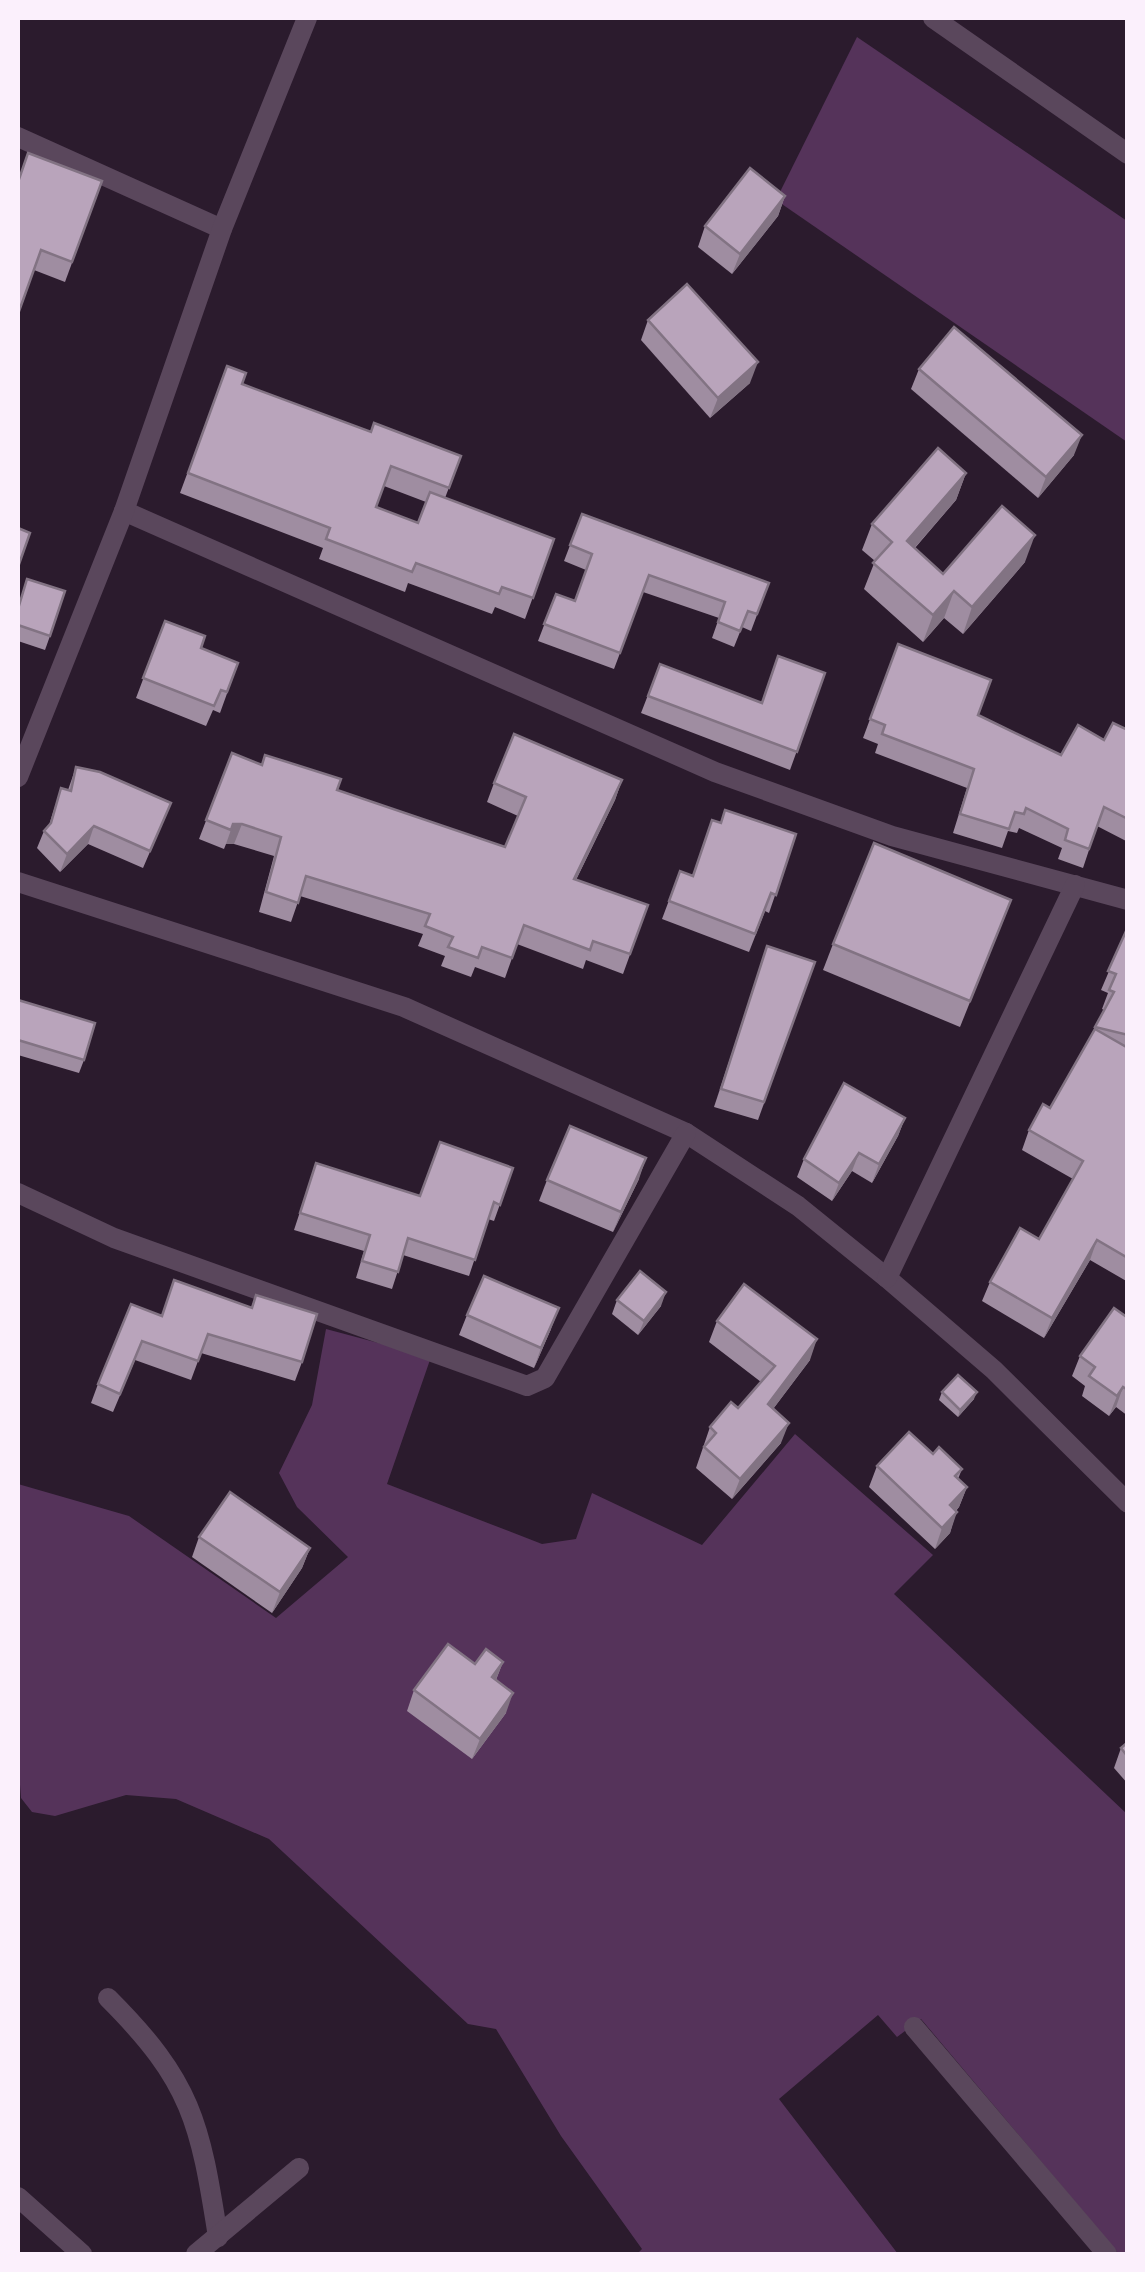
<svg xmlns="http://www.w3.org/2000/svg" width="1145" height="2272" font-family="'Golos Text',sans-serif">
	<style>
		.green { fill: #55335a }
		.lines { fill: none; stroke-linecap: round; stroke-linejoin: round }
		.minor { stroke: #5a475c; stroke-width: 20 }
		.wall { fill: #9f8da1; fill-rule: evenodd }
		.shaded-wall { fill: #827383 }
		.building { fill: #b9a4bb; stroke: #827383; stroke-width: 2.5 }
	</style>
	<rect width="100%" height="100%" fill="#2b1b2d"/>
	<!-- green -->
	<g class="green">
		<path d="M857,37L1127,221V442L776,200Z"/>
		<path d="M326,1329L431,1357L387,1484L542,1544L576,1539L592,1493L702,1545L795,1434L933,1555L894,1594L1127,1814V2254H1119L921,2019L897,2037L878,2015L779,2099L898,2254H637L642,2249L561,2136L496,2029L468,2024L269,1839L176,1799L126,1795L55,1816L32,1812L21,1798L18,1758V1484L129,1516L276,1618L348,1557L297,1507L279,1473L312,1405Z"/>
	</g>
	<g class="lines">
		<!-- minor -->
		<g class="minor">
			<path d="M933,18L1128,154"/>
			<path d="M18,137L222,229"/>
			<path d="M124,511L715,772L892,836L1128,900"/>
			<path d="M18,777L124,511L222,229L307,18"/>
			<path d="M18,882L404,1007L686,1133L798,1206L887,1278L994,1370L1128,1503"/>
			<path d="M18,1193L114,1238L527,1386L545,1378L686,1133"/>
			<path d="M887,1278L1075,885"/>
			<path d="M108,1998C192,2082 200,2122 218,2237"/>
			<path d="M914,2027L1107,2254"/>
			<path d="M18,2197L82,2254"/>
			<path d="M196,2254L299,2168"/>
		</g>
	</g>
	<!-- wall -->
	<g class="wall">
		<path d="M28,153L102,181L65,282L34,270Z"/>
		<path d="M785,196L778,216L732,274L698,247L705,226Z"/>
		<path d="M648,320L750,383L710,418L641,340Z"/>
		<path d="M227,366L242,384L371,432L461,456L445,498L554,539L525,619L495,607L492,614L408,583L405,592L319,559L323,548L180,493ZM384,486L426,502L418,523L376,507Z"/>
		<path d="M919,369L1074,455L1038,498L911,389Z"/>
		<path d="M966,473L956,500L915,548L943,574L1025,562L963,634L944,618L923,642L864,589L875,561L862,550L872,524Z"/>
		<path d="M582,514L769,583L751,631L742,627L734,647L712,638L719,618L643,592L614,669L538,641L556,594L575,601L586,570L564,561Z"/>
		<path d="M18,607L50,636L45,650L18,641Z"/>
		<path d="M165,621L201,648L238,663L220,713L213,710L206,726L136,698Z"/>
		<path d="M898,644L978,715L1061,755L1128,730V842L1097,826L1083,868L1058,859L1062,848L1019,828L1017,833L1008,831L1002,848L953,833L967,788L875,753L878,744L863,738Z"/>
		<path d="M660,664L761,703L825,673L790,770L641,713Z"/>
		<path d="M232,753L262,765L505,847L518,816L487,802L494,783L622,780L615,800L576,880L648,905L623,974L586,960L583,969L517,944L505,978L475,967L471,977L441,966L445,956L418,946L423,934L300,896L291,922L259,912L274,856L234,844H226L224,849L199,839Z"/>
		<path d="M76,767L171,803L143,868L88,844L60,872L37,848L44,831L49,825L61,788L68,790Z"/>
		<path d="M721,823L796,834L769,913L765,911L749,952L662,919L680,871L692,876Z"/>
		<path d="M1011,900L960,1027L823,970L833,944Z"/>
		<path d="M1127,929L1128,1282L1090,1260L1044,1338L982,1301L990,1282L1039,1239L1073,1179L1022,1150L1029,1130L1050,1108L1091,1037L1104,1010L1102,1009L1108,993L1101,990Z"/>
		<path d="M815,962L758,1120L714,1107L761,965Z"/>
		<path d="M18,1000L84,1060L79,1073L18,1055Z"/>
		<path d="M905,1118L898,1136L872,1183L852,1171L832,1201L797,1177L804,1159Z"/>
		<path d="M316,1163L420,1196L513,1168L494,1221L488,1219L469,1276L403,1255L392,1289L356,1278L364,1251L294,1230Z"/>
		<path d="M639,1179L613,1232L539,1201L547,1180Z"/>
		<path d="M256,1295L302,1362L295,1381L201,1353L191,1380L135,1360L113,1412L91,1403L98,1384L161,1316L251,1308Z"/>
		<path d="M617,1300L661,1306L638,1335L612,1314Z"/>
		<path d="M467,1315L551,1329L534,1368L459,1335Z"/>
		<path d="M1128,1318V1416L1116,1407L1109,1416L1082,1396L1085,1386L1072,1376L1080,1356Z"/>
		<path d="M717,1321L810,1360L773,1409L781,1443L732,1499L696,1468L710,1427L738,1408L761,1382L709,1342Z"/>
		<path d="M942,1392L974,1399L958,1417L939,1400Z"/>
		<path d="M933,1454L962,1469L958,1479L967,1487L959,1507L956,1511L950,1533L935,1549L869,1487L877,1466Z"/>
		<path d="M199,1537L310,1548L302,1568L272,1613L192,1557Z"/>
		<path d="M503,1662L496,1680L506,1713L472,1759L407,1711L414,1690L475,1664Z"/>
		<path d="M1128,1742V1784L1114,1768L1121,1748Z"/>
	</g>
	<!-- shaded-wall -->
	<g class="shaded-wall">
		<path d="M785,196L778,216L732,274L740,254Z"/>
		<path d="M758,362L750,383L710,418L718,398Z"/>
		<path d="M1082,435L1074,455L1038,498L1046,477Z"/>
		<path d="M966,473L956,500L897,568L907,541Z"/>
		<path d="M1035,535L1025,562L963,634L972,607Z"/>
		<path d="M954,591L944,618L923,642L933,615Z"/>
		<path d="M622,780L615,800L567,898L574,879Z"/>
		<path d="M233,824H242L234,844H226Z"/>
		<path d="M94,826L88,844L60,872L67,854Z"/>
		<path d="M905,1118L898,1136L872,1183L879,1164Z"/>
		<path d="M859,1153L852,1171L832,1201L839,1183Z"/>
		<path d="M646,1158L639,1179L613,1232L621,1212Z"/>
		<path d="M1097,1240L1090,1260L1044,1338L1052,1318Z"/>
		<path d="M666,1292L661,1306L638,1335L644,1321Z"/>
		<path d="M559,1308L551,1329L534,1368L541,1348Z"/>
		<path d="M817,1339L810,1360L761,1425L768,1404Z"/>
		<path d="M1123,1387L1116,1407L1109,1416L1117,1396Z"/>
		<path d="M977,1392L974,1399L958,1417L960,1410Z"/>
		<path d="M789,1423L781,1443L732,1499L740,1479Z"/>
		<path d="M967,1487L959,1507L942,1525L950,1505Z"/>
		<path d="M957,1512L950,1533L935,1549L942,1528Z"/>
		<path d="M310,1548L302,1568L272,1613L280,1592Z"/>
		<path d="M503,1662L495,1682L492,1677Z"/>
		<path d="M513,1693L506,1713L472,1759L480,1739Z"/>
	</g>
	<!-- building -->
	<g class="building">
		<path d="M28,153L102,181L72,262L41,250L18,314V182Z"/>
		<path d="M750,168L785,196L740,254L705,226Z"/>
		<path d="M687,284L758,362L718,398L648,320Z"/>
		<path d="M954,327L1082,435L1046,477L919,369Z"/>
		<path d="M227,366L246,373L242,384L371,432L374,423L461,456L449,488L391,466L376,507L418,523L430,492L554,539L533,598L502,587L499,594L416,563L412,572L326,539L330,528L188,473Z"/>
		<path d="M938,448L966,473L907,541L943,574L1002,506L1035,535L972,607L954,591L933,615L873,563L892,542L872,524Z"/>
		<path d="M582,514L769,583L757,614L748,611L740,631L718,622L725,602L649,575L620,653L544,624L556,594L575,601L592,554L570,545Z"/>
		<path d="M18,528L30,533L18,567Z"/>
		<path d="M27,579L65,591L50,636L18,625V609Z"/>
		<path d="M165,621L205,636L201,648L238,663L227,692L221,690L214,706L143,678Z"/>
		<path d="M898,644L991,680L978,715L1061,755L1078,725L1104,740L1113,723L1128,730V819L1104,807L1089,849L1065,840L1068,829L1026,808L1024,814L1015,812L1009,829L960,814L974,769L882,734L885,725L870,719Z"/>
		<path d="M778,656L825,673L797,752L648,696L660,664L762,703Z"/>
		<path d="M514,734L622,780L574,879L648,905L630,954L593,941L590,950L524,925L512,958L482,947L478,958L448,947L453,937L425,926L430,914L306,876L298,903L266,892L281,837L242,824H233L231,830L206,820L232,753L262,765L265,755L341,779L337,790L505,847L526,797L494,783Z"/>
		<path d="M76,767L100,772L171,803L150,851L94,826L67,854L44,831L51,823L61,788L71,791Z"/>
		<path d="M725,810L796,834L776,895L771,893L755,934L669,901L680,871L693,876L712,820L721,823Z"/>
		<path d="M874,843L1011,900L970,1001L833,944Z"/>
		<path d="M1127,929H1128V1035L1095,1027L1114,992L1109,990L1116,974L1108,971Z"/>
		<path d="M767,946L815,962L764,1102L721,1089Z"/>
		<path d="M18,1000L95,1023L84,1060L18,1040Z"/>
		<path d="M1095,1029L1128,1048V1258L1097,1240L1052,1318L990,1282L1020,1228L1039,1239L1083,1161L1029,1130L1043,1104L1050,1108Z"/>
		<path d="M844,1083L905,1118L879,1164L859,1153L839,1183L804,1159Z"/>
		<path d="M570,1126L646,1158L621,1212L547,1180Z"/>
		<path d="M440,1142L513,1168L500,1205L494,1202L475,1260L408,1238L398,1272L362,1261L370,1235L300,1213L316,1163L420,1196Z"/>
		<path d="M640,1271L666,1292L644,1321L617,1300Z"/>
		<path d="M484,1276L559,1308L541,1348L467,1315Z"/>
		<path d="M174,1280L252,1308L256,1295L317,1314L302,1362L208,1334L198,1361L142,1341L120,1394L98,1384L131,1304L162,1316Z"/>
		<path d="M744,1284L817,1339L768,1404L789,1423L740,1479L704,1447L716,1433L710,1427L731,1402L738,1408L775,1366L717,1321Z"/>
		<path d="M1114,1308L1128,1318V1390L1123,1387L1117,1396L1089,1376L1095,1367L1080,1356Z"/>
		<path d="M958,1375L977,1392L960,1410L942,1392Z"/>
		<path d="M909,1432L933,1454L939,1447L962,1469L955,1476L967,1487L950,1505L957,1512L942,1528L877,1466Z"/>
		<path d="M230,1492L310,1548L280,1592L199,1537Z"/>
		<path d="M448,1644L475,1664L486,1649L503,1662L492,1677L513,1693L480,1739L414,1690Z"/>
		<path d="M1128,1742V1757L1121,1748Z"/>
	</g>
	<!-- border -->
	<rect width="1145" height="2272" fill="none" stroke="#fbf0fc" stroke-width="40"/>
</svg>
